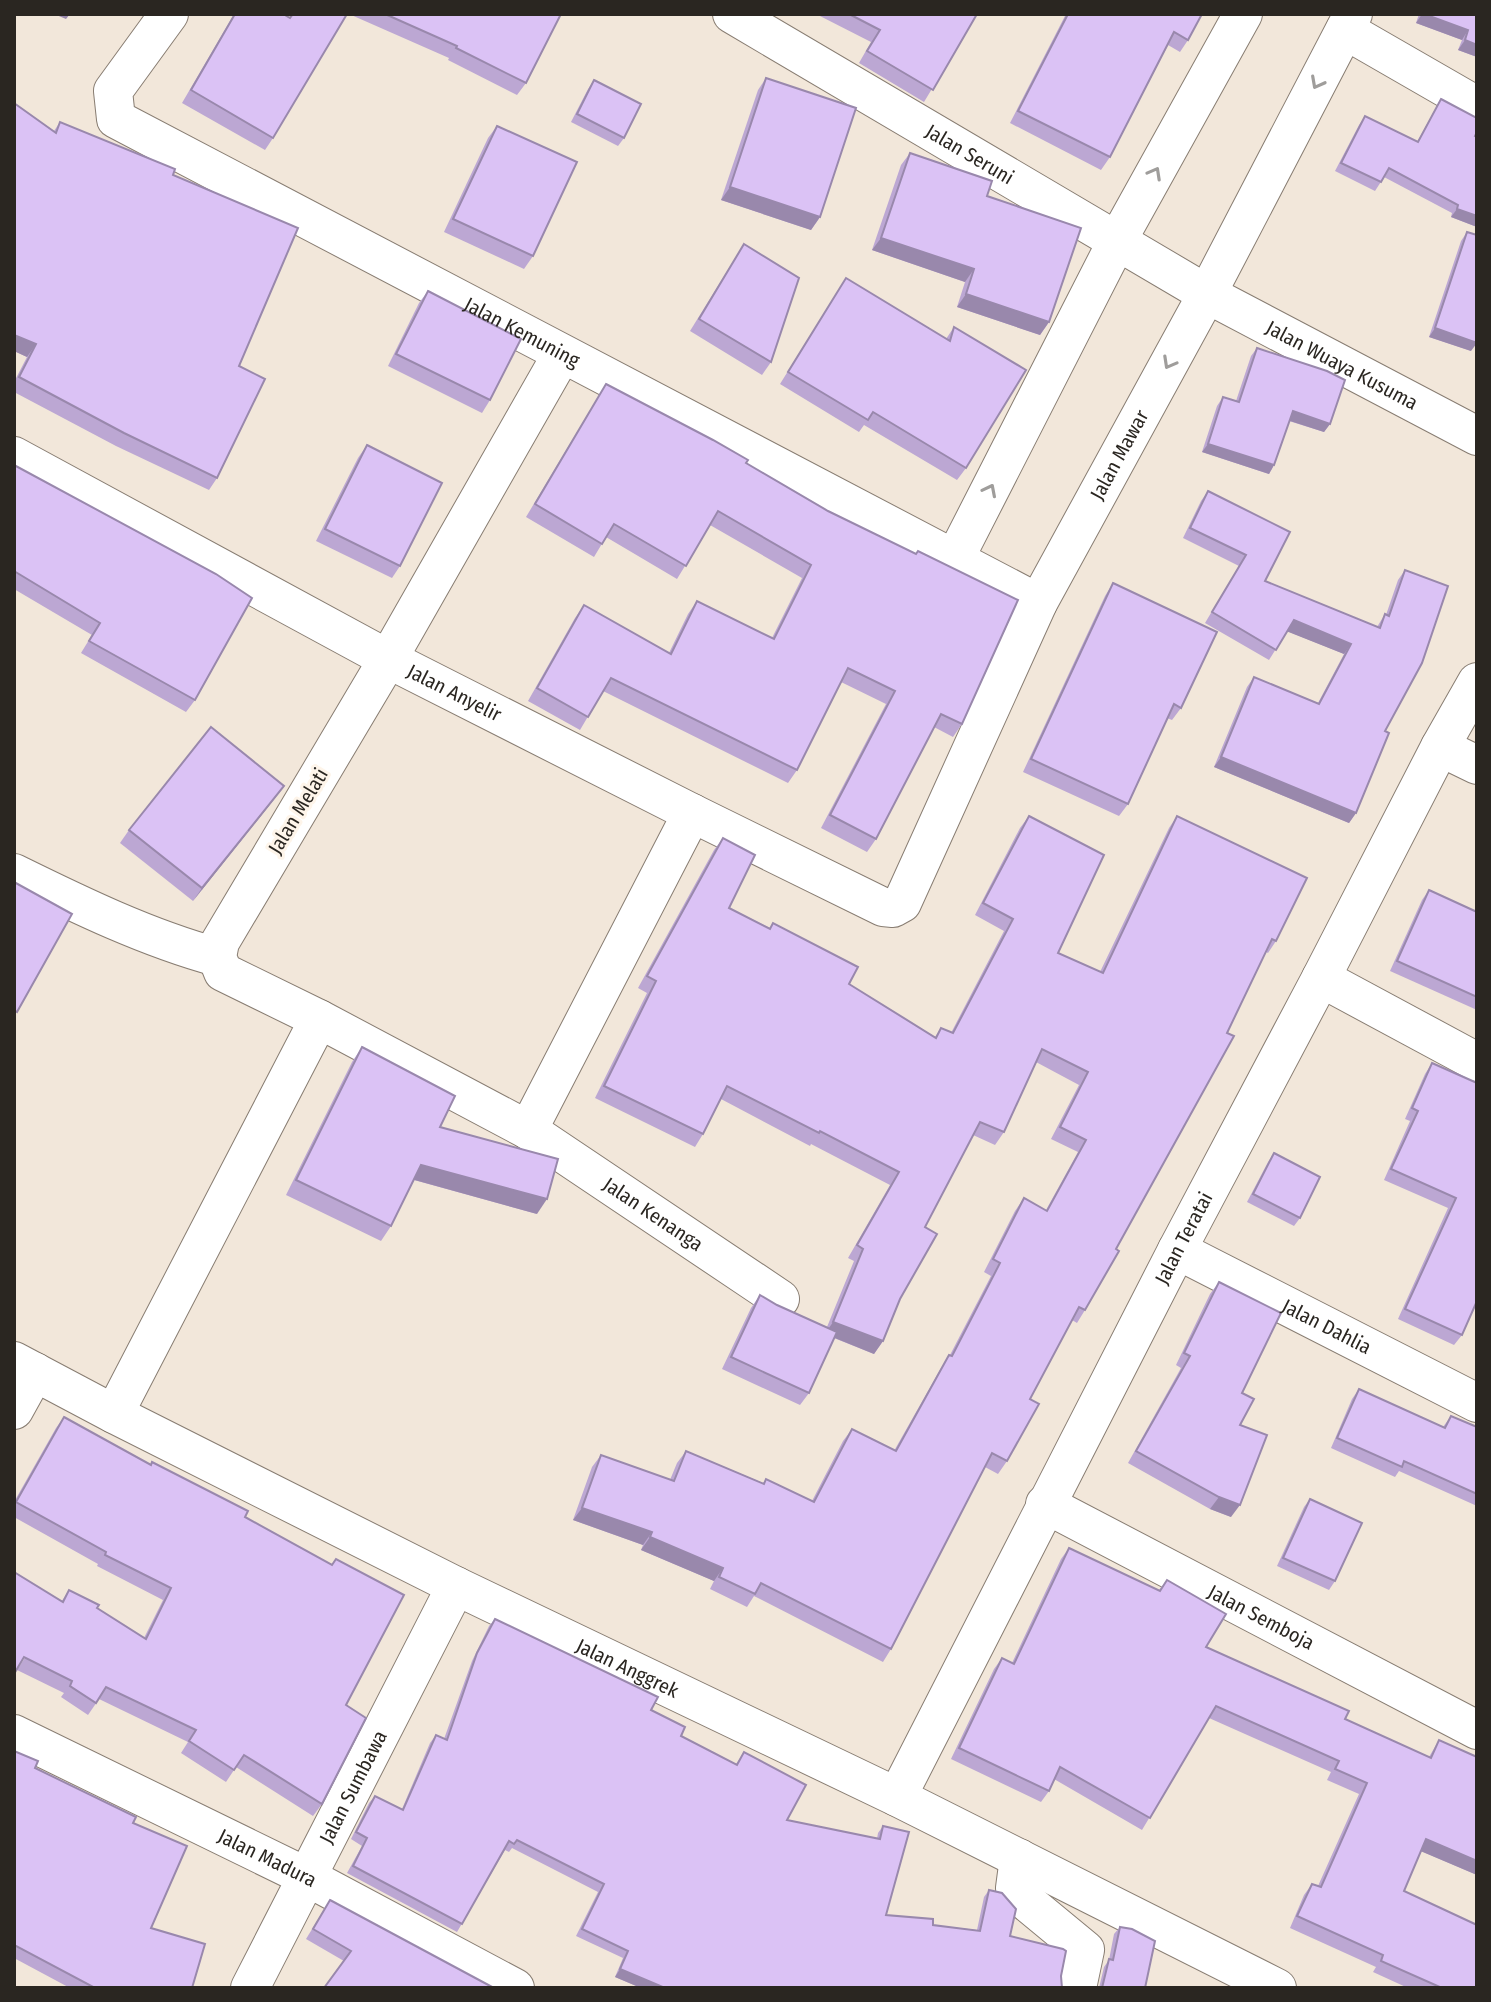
<svg xmlns="http://www.w3.org/2000/svg" width="1491" height="2002" font-family="'Fira Sans Condensed',sans-serif">
	<style>
		.lines { fill: none; stroke-linecap: round; stroke-linejoin: round }
		.minor-casing { stroke: #887d72; stroke-width: 40 }
		.minor { stroke: #fff; stroke-width: 38 }
		.wall { fill: #bca7d3 }
		.shaded-wall { fill: #9988ac }
		.building { fill: #dbc2f5; stroke: #9988ac; stroke-width: 2 }
		.oneway { stroke: #9f9d9b }
		.labels { text-anchor: middle; dominant-baseline: central; stroke-width: 6; stroke-linejoin: round; paint-order: stroke }
		.street-label { font-size: 20px; fill: #2a2621; stroke: #fef5ea }
	</style>
	<rect width="100%" height="100%" fill="#f2e7da"/>
	<g class="lines">
		<!-- minor casing -->
		<g class="minor-casing">
			<g id="minor">
				<path id="s1" d="M169,14L113,91L116,119L1038,603"/>
				<path id="s2" d="M732,14L1207,294L1477,436"/>
				<path d="M1345,30L1477,106"/>
				<path id="s3" d="M562,354L388,659L220,942L217,957L223,972L319,1019L528,1130L780,1299"/>
				<path id="s4" d="M14,456L388,659L692,813L883,907L893,908L902,903L1038,603L1207,294L1353,14"/>
				<path d="M954,560L1117,241L1243,14"/>
				<path d="M1440,747L1477,765"/>
				<path d="M14,873C79,905 147,938 217,957"/>
				<path d="M1321,978L1477,1062"/>
				<path d="M528,1130L692,813"/>
				<path id="s5" d="M1177,1250L1477,1403"/>
				<path id="s6" d="M14,1361L114,1414L456,1586L897,1797L1277,1988"/>
				<path d="M14,1410L35,1372"/>
				<path d="M114,1414L319,1019"/>
				<path id="s7" d="M1045,1504L1477,1730"/>
				<path id="s8" d="M14,1734L307,1877L515,1988"/>
				<path id="s9" d="M897,1797L1177,1250L1321,978L1440,747L1477,682"/>
				<path d="M1019,1858L1015,1888L1022,1898L1085,1950L1077,1988"/>
				<path id="s10" d="M250,1988L456,1586"/>
			</g>
		</g>
		<!-- minor -->
		<use href="#minor" class="minor"/>
	</g>
	<!-- wall -->
	<g class="wall">
		<path d="M234,14H283L289,18L291,14H347L273,138L265,150L182,103Z"/>
		<path d="M349,14H561L526,83L517,95L448,60L449,58Z"/>
		<path d="M816,14H977L924,102L859,63L871,42Z"/>
		<path d="M1066,14H1202L1188,40L1180,52L1168,45L1110,157L1101,170L1010,123Z"/>
		<path d="M1419,14H1477V57L1458,50L1462,40L1416,23Z"/>
		<path d="M766,78L820,217L811,230L721,200L758,90Z"/>
		<path d="M594,80L624,138L618,146L571,122L588,89Z"/>
		<path d="M1441,99L1475,136L1477,137V227L1451,217L1452,213L1384,177L1375,191L1335,171L1359,125L1365,116L1417,142Z"/>
		<path d="M14,103L54,131L60,122L173,175L239,366L217,478L209,490L116,446L14,392V382L27,357L14,351Z"/>
		<path d="M497,126L533,256L524,269L444,232L488,138Z"/>
		<path d="M910,153L987,196L1049,322L1040,335L957,307L965,282L872,250L901,165Z"/>
		<path d="M1467,232L1471,351L1429,337L1461,241Z"/>
		<path d="M744,244L771,362L762,375L690,331Z"/>
		<path d="M846,278L946,339L954,327L966,468L957,480L864,425L859,432L780,384Z"/>
		<path d="M428,291L490,400L482,413L388,366L419,303Z"/>
		<path d="M1257,348L1330,424L1324,432L1289,421L1274,465L1269,474L1202,452L1217,406L1223,397L1236,401L1251,356Z"/>
		<path d="M606,384L746,463L962,724L953,737L934,727L876,839L867,852L821,828L886,704L841,682L797,770L788,783L603,691L580,730L528,701L575,618L584,605L669,653L688,614L697,601L772,638L802,578L710,525L677,579L606,537L594,557L526,517L598,397Z"/>
		<path d="M367,445L400,566L392,578L316,541L358,458Z"/>
		<path d="M14,465L195,700L186,712L81,653L92,635L14,589Z"/>
		<path d="M1208,491L1265,581L1377,627L1385,614L1386,615L1398,580L1405,570L1385,731L1356,813L1349,823L1214,767L1247,687L1254,677L1318,703L1344,654L1287,631L1269,660L1205,623L1239,566L1183,538L1201,501Z"/>
		<path d="M1113,583L1181,708L1172,720L1167,718L1128,804L1119,816L1023,772L1105,596Z"/>
		<path d="M275,798L193,901L120,843L129,830Z"/>
		<path d="M1029,816L1058,953L1100,972L1169,828L1177,816L1276,941L1268,953L1266,952L1085,1310L1077,1323L1072,1320L1030,1399L1007,1461L998,1474L985,1467L891,1649L883,1662L754,1596L747,1607L710,1589L714,1581L641,1550L643,1545L573,1520L592,1467L601,1455L670,1480L677,1463L686,1451L763,1483L766,1479L812,1501L843,1441L852,1429L894,1451L941,1368L950,1355L991,1276L984,1272L1015,1211L1024,1198L1046,1210L1078,1152L1051,1139L1079,1085L1036,1062L1004,1132L995,1145L973,1135L925,1227L900,1299L883,1341L874,1354L834,1338L809,1393L800,1405L722,1369L751,1308L760,1295L777,1305L827,1327L854,1261L848,1258L890,1185L811,1144L810,1146L721,1099L703,1134L695,1147L595,1098L647,993L638,988L714,850L723,838L729,908L770,928L773,923L849,984L935,1037L941,1028L951,1033L1004,931L975,915L1020,828Z"/>
		<path d="M1429,890L1477,912V1010L1390,971L1422,900Z"/>
		<path d="M362,1047L440,1127L537,1214L414,1180L391,1226L381,1241L286,1195L352,1062Z"/>
		<path d="M1432,1063L1477,1083L1462,1335L1454,1345L1398,1319L1448,1208L1384,1180L1410,1121L1405,1119L1425,1074Z"/>
		<path d="M1274,1153L1300,1218L1294,1226L1247,1202L1268,1162Z"/>
		<path d="M1219,1282L1242,1393L1231,1517L1210,1509L1128,1463L1181,1368L1176,1365L1210,1294Z"/>
		<path d="M1359,1389L1443,1427L1451,1416L1477,1427V1506L1399,1471L1395,1477L1331,1448L1352,1399Z"/>
		<path d="M64,1417L332,1565L336,1559L346,1705L322,1804L313,1816L236,1767L226,1782L181,1753L188,1742L99,1699L88,1715L61,1697L64,1693L17,1670L69,1590L144,1638L163,1600L97,1566L98,1564L14,1517V1502L56,1428Z"/>
		<path d="M1310,1499L1335,1581L1329,1590L1277,1566L1304,1507Z"/>
		<path d="M1069,1548L1159,1590L1167,1580L1206,1647L1345,1719L1429,1757L1439,1740L1477,1757V1875L1421,1851L1404,1891L1477,1988H1408L1373,1972L1376,1967L1290,1928L1304,1895L1312,1884L1318,1886L1359,1794L1327,1780L1331,1772L1209,1718L1142,1830L1054,1779L1049,1791L1041,1802L951,1759L994,1669L1002,1658L1012,1663L1061,1559Z"/>
		<path d="M495,1619L651,1710L681,1736L736,1764L744,1752L787,1820L877,1839L878,1833L883,1826L886,1915L933,1925L977,1930L984,1897L989,1890L1010,1936L1061,1976L1062,1988H641L615,1977L623,1958L576,1936L598,1892L512,1848L509,1852L505,1850L457,1932L347,1873L362,1846L351,1839L369,1803L375,1796L402,1809L430,1743L436,1735L444,1739L472,1661L489,1626Z"/>
		<path d="M14,1751L35,1768L133,1823L151,1928L192,1988H70L14,1958Z"/>
		<path d="M330,1900L494,1988L344,1961L306,1939Z"/>
		<path d="M1120,1927L1145,1988H1099L1104,1967L1109,1960L1114,1934Z"/>
	</g>
	<!-- shaded-wall -->
	<g class="shaded-wall">
		<path d="M54,14H70L66,19Z"/>
		<path d="M1422,14H1424L1468,30L1462,40L1416,23Z"/>
		<path d="M1465,40L1477,45V57L1458,50Z"/>
		<path d="M730,187L820,217L811,230L721,200Z"/>
		<path d="M1457,209L1477,216V227L1451,217Z"/>
		<path d="M881,238L974,269L965,282L872,250Z"/>
		<path d="M966,294L1049,322L1040,335L957,307Z"/>
		<path d="M1435,328L1477,343L1471,351L1429,337Z"/>
		<path d="M14,335L36,344L27,357L14,351Z"/>
		<path d="M1293,411L1330,424L1324,432L1287,420Z"/>
		<path d="M1208,444L1274,465L1269,474L1202,452Z"/>
		<path d="M1294,620L1351,644L1344,654L1286,631Z"/>
		<path d="M1221,757L1356,813L1349,823L1214,767Z"/>
		<path d="M284,786L275,798L193,901L202,888Z"/>
		<path d="M421,1165L547,1199L537,1214L411,1179Z"/>
		<path d="M833,1322L883,1341L874,1354L825,1334Z"/>
		<path d="M1219,1497L1240,1505L1231,1517L1210,1509Z"/>
		<path d="M582,1508L652,1532L643,1545L573,1520Z"/>
		<path d="M650,1537L723,1568L714,1581L641,1550Z"/>
		<path d="M1426,1839L1477,1861V1875L1418,1850Z"/>
		<path d="M620,1969L665,1988H641L615,1977Z"/>
	</g>
	<!-- building -->
	<g class="building">
		<path d="M235,14H283L290,18L293,14H347L273,138L191,90Z"/>
		<path d="M385,14H561L526,83L456,48L457,46Z"/>
		<path d="M849,14H977L933,90L867,51L880,30Z"/>
		<path d="M1068,14H1202L1188,40L1174,32L1110,157L1018,111Z"/>
		<path d="M1424,14H1477V45L1465,40L1468,30Z"/>
		<path d="M766,78L856,108L820,217L730,187Z"/>
		<path d="M594,80L641,104L624,138L577,114Z"/>
		<path d="M1441,99L1477,118V132L1475,136L1477,137V216L1457,209L1458,205L1389,168L1381,182L1341,163L1365,116L1418,142Z"/>
		<path d="M14,103L56,133L60,122L175,169L173,175L298,228L239,366L265,379L217,478L124,433L19,377L36,344L14,335Z"/>
		<path d="M497,126L577,162L533,256L453,219Z"/>
		<path d="M910,153L992,181L987,196L1081,228L1049,322L966,294L974,269L881,238Z"/>
		<path d="M1467,232L1477,235V343L1435,328Z"/>
		<path d="M744,244L799,278L771,362L699,319Z"/>
		<path d="M846,278L950,341L954,327L1026,370L966,468L873,412L868,420L788,372Z"/>
		<path d="M428,291L521,339L490,400L396,354Z"/>
		<path d="M1257,348L1327,371L1345,380L1330,424L1293,411L1274,465L1208,444L1223,397L1239,402Z"/>
		<path d="M606,384L713,440L748,460L746,463L828,511L916,554L918,551L1018,600L962,724L941,714L876,839L830,815L895,691L848,668L797,770L611,678L588,717L537,688L584,605L671,654L697,601L774,639L811,565L718,511L686,566L614,524L602,544L535,504Z"/>
		<path d="M367,445L442,483L400,566L325,529Z"/>
		<path d="M14,465L216,574L252,598L195,700L89,641L100,623L14,571Z"/>
		<path d="M1208,491L1290,532L1265,581L1380,628L1385,614L1389,616L1405,570L1448,586L1422,663L1385,731L1389,733L1356,813L1221,757L1254,677L1319,704L1351,644L1294,620L1276,650L1212,612L1246,555L1190,528Z"/>
		<path d="M1113,583L1217,632L1181,708L1174,704L1128,804L1031,759Z"/>
		<path d="M211,727L284,786L202,888L129,830Z"/>
		<path d="M1029,816L1104,855L1058,953L1103,973L1177,816L1307,878L1276,941L1272,939L1227,1033L1234,1036L1116,1249L1119,1251L1085,1310L1079,1307L1030,1399L1039,1404L1007,1461L992,1453L891,1649L761,1583L755,1594L719,1577L723,1568L650,1537L652,1532L582,1508L601,1455L674,1481L686,1451L764,1484L766,1479L814,1502L852,1429L896,1451L949,1355L952,1356L1000,1263L993,1259L1024,1198L1047,1211L1086,1140L1060,1127L1088,1072L1042,1049L1004,1132L980,1122L925,1227L937,1234L900,1299L883,1341L833,1322L863,1249L857,1245L899,1172L820,1131L819,1133L727,1086L703,1134L604,1086L656,981L647,976L723,838L755,855L729,908L770,929L773,923L858,967L849,984L936,1038L941,1028L953,1033L1013,919L983,903Z"/>
		<path d="M14,882L72,914L17,1012L14,1010Z"/>
		<path d="M1429,890L1477,912V997L1397,961Z"/>
		<path d="M362,1047L455,1096L440,1127L558,1159L547,1199L421,1165L391,1226L296,1180Z"/>
		<path d="M1432,1063L1477,1083V1301L1462,1335L1405,1309L1456,1198L1391,1169L1418,1111L1412,1108Z"/>
		<path d="M1274,1153L1320,1177L1300,1218L1253,1194Z"/>
		<path d="M1219,1282L1281,1313L1242,1393L1254,1399L1240,1425L1267,1435L1240,1505L1219,1497L1136,1451L1190,1356L1184,1353Z"/>
		<path d="M760,1295L777,1305L837,1332L809,1393L731,1357Z"/>
		<path d="M1359,1389L1445,1428L1451,1416L1477,1427V1494L1404,1461L1402,1467L1337,1438Z"/>
		<path d="M64,1417L151,1465L152,1462L248,1511L245,1517L332,1565L336,1559L404,1595L346,1705L366,1718L322,1804L244,1755L234,1770L189,1741L196,1730L106,1687L96,1703L70,1686L72,1681L24,1657L14,1674V1572L63,1602L69,1590L99,1605L97,1608L146,1639L171,1588L105,1555L106,1552L16,1502Z"/>
		<path d="M1310,1499L1362,1523L1335,1581L1283,1558Z"/>
		<path d="M1069,1548L1160,1591L1167,1580L1226,1614L1206,1647L1349,1711L1345,1719L1431,1758L1439,1740L1477,1757V1861L1426,1839L1404,1891L1477,1925V1988H1442L1381,1961L1383,1955L1297,1916L1312,1884L1321,1887L1367,1783L1335,1769L1339,1761L1216,1706L1150,1818L1060,1767L1049,1791L959,1748L1002,1658L1014,1664Z"/>
		<path d="M495,1619L658,1697L651,1710L685,1727L681,1736L737,1765L744,1752L806,1785L787,1820L880,1839L883,1826L909,1832L886,1915L933,1919V1925L980,1931L989,1890L1002,1893L1016,1909L1010,1936L1063,1949L1066,1951L1061,1976L1062,1988H665L620,1969L628,1951L582,1929L604,1884L517,1840L514,1844L509,1841L462,1924L353,1866L367,1838L356,1832L375,1796L403,1810L436,1735L447,1740L477,1653Z"/>
		<path d="M14,1751L38,1761L35,1768L136,1817L133,1823L187,1846L151,1928L205,1944L192,1988H95L14,1945Z"/>
		<path d="M330,1900L494,1988H324L351,1951L313,1929Z"/>
		<path d="M1120,1927L1132,1929L1155,1941L1145,1988H1102L1109,1959L1113,1960Z"/>
	</g>
	<!-- one-way arrows -->
	<defs><path id="oneway-chevron" d="M-2-3.5L2.5 0L-2 3.5" fill="none" stroke-width="1.6" stroke-linecap="round" stroke-linejoin="round" transform="scale(2)"/></defs>
	<g class="oneway">
		<use href="#oneway-chevron" transform="translate(1317 83) rotate(118)"/>
		<use href="#oneway-chevron" transform="translate(1155 173) rotate(-61)"/>
		<use href="#oneway-chevron" transform="translate(1169 363) rotate(119)"/>
		<use href="#oneway-chevron" transform="translate(990 490) rotate(-63)"/>
	</g>
	<g class="labels">
		<!-- street labels -->
		<g class="street-label">
			<text stroke="none"><textPath href="#s2" startOffset="276">Jalan Seruni</textPath></text>
			<text stroke="none"><textPath href="#s1" startOffset="582">Jalan Kemuning</textPath></text>
			<text stroke="none"><textPath href="#s2" startOffset="704">Jalan Wuaya Kusuma</textPath></text>
			<text stroke="none"><textPath href="#s4" startOffset="1498">Jalan Mawar</textPath></text>
			<text stroke="none"><textPath href="#s4" startOffset="500">Jalan Anyelir</textPath></text>
			<text transform="translate(298 811) rotate(-59)">Jalan Melati</text>
			<text stroke="none"><textPath href="#s3" startOffset="1206">Jalan Kenanga</textPath></text>
			<text stroke="none"><textPath href="#s9" startOffset="628">Jalan Teratai</textPath></text>
			<text stroke="none"><textPath href="#s5" startOffset="168">Jalan Dahlia</textPath></text>
			<text stroke="none"><textPath href="#s7" startOffset="244">Jalan Semboja</textPath></text>
			<text stroke="none"><textPath href="#s6" startOffset="686">Jalan Anggrek</textPath></text>
			<text stroke="none"><textPath href="#s10" startOffset="226">Jalan Sumbawa</textPath></text>
			<text stroke="none"><textPath href="#s8" startOffset="282">Jalan Madura</textPath></text>
		</g>
	</g>
	<!-- border -->
	<rect width="1491" height="2002" fill="none" stroke="#2a2621" stroke-width="32"/>
</svg>
